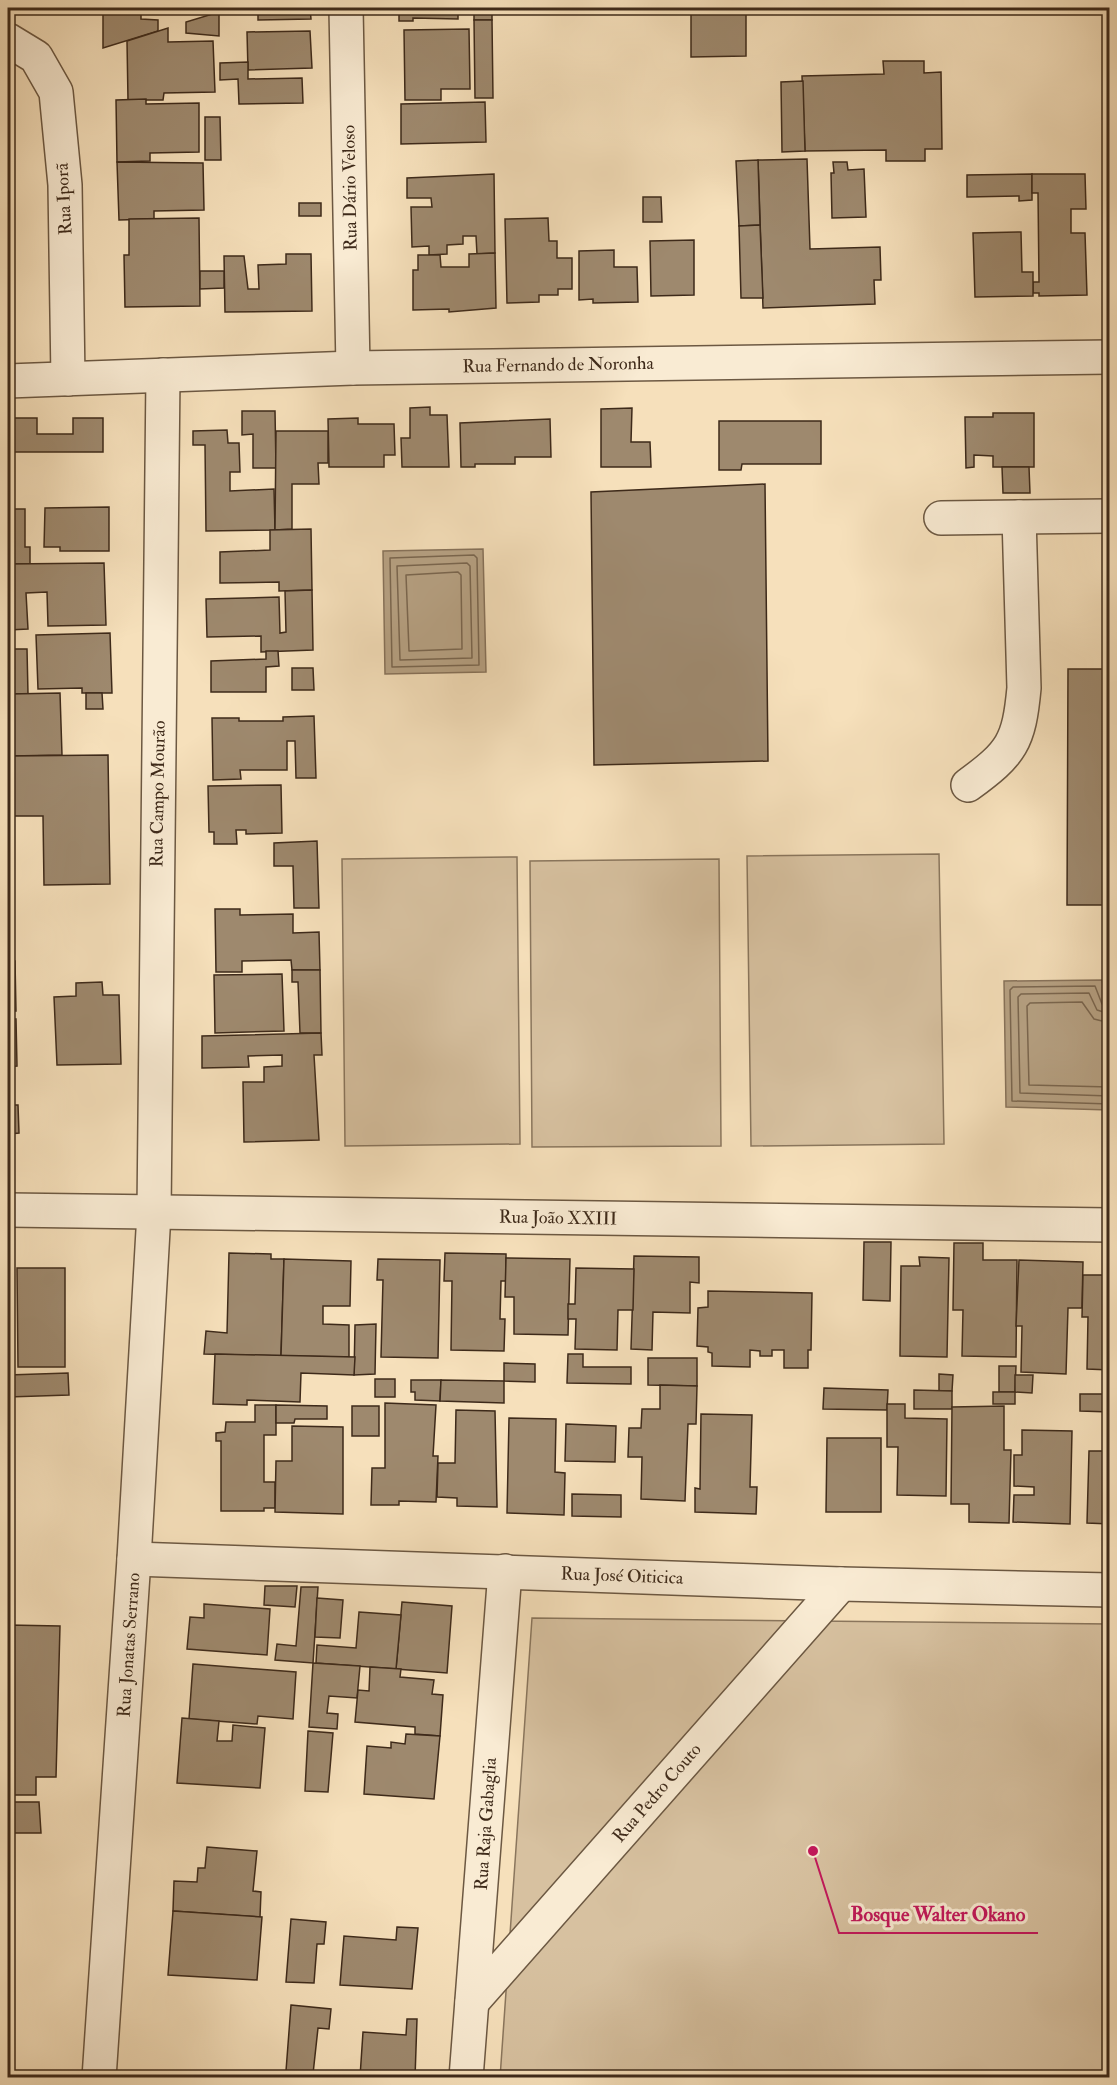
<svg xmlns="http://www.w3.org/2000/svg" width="1117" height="2085" font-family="'IM FELL Double Pica',serif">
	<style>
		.green { fill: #d7c1a0; stroke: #8a765d; stroke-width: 1.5 }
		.water { fill: #b7a284; stroke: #87725a; stroke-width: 1.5 }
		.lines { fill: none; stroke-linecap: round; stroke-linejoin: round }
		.shore { stroke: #7a664f; stroke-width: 1.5 }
		.building { fill: #9e896e; stroke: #3e2a1a; stroke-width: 1.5 }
		.minor-casing { stroke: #6c5842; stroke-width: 36 }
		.minor { stroke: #f9ebd3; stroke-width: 33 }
		.labels { text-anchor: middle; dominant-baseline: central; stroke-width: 6; stroke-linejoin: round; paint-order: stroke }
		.street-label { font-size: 18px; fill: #3e2a1a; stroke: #f9ebd3 }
		.leader { fill: none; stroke: #c2185b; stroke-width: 2 }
		.callout-dot { fill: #c2185b; stroke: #f9ebd3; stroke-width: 2 }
		.callout-label { font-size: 20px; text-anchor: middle; font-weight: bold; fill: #c2185b; stroke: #f9ebd3; stroke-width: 6; stroke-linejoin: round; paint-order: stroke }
	</style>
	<rect width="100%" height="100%" fill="#f6e0bb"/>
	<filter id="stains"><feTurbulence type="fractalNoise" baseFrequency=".00333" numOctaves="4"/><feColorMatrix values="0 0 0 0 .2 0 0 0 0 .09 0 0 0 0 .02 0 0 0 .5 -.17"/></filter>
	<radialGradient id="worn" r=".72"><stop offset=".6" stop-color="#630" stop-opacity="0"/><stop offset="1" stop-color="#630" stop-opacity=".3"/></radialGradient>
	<!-- green -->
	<g class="green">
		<path d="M939,854L944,1144L751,1146L747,856Z"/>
		<path d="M517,857L520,1144L345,1146L342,859Z"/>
		<path d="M719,859L721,1146L532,1147L530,861Z"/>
		<path d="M532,1618L1109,1624V2077L500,2078Z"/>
	</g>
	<!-- water -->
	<g class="water">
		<path d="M483,549L486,672L385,674L383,551Z"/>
		<path d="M1102,980L1109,1008V1110L1006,1107L1004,981Z"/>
	</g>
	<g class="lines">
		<!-- shore -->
		<g class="shore">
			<path d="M474,555L477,558L479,665L392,667L390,558Z"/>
			<path d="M467,563L470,566L472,658L400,660L397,566Z"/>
			<path d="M458,572L461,575L462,649L409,651L406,575Z"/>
			<path d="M1110,1007L1102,1004L1095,986L1013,987L1010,990L1012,1101L1110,1104"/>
			<path d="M1110,1014L1097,1010L1089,993L1021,994L1018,997L1020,1093L1110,1096"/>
			<path d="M1110,1023L1094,1019L1082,1002L1030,1003L1027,1006L1029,1085L1110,1087"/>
		</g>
	</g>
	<!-- building -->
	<g class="building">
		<path d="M85,8H191V10H141V19L158,20V31L103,48V14L85,13Z"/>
		<path d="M258,8H310L311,19L258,20Z"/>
		<path d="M399,8H458V19L413,18V21H399Z"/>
		<rect x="474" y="8" width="18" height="12"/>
		<path d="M691,8H755V13H746V56L691,57Z"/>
		<path d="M219,12V36L186,33V22Z"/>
		<path d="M474,20H492L493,98H475Z"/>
		<path d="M168,28V42L213,41L215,92L164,93L163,100H128L127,41Z"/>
		<path d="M469,29L470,89H441V100H405L404,30Z"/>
		<path d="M310,31L312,68L248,70L247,32Z"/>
		<path d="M883,61H924V73L941,72L942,149H925V161H886V150L805,151L802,76L884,74Z"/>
		<path d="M248,62V79L302,78L303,103L239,104L238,79L220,80V63Z"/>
		<path d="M803,81L805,151L782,152L781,82Z"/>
		<path d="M146,99V104L199,103V152L150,153V161L117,162L116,100Z"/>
		<path d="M485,102L486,142L401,144V104Z"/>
		<path d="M205,117H220L221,160H205Z"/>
		<path d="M807,159L810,249L880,247L881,280H874L875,304L763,308L758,160Z"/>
		<path d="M758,160L760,225L739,226L736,161Z"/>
		<path d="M117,162L203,163L204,210L154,211V219L119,220Z"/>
		<path d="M833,162H847L848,170L864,169L866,217L832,218L831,173H834Z"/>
		<path d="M494,174L495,253L477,254L476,236H463V244L447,245V254L429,255V246L412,247L411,207H432L431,198H407V178Z"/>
		<path d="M1032,174V200L1019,201V196L967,197V175Z"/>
		<path d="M1032,174H1085L1086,209H1071V233H1085L1087,295L1039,296V293H1033V282H1039L1038,193H1032Z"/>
		<path d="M643,197H661L662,222H643Z"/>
		<rect x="299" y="203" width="22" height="13"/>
		<path d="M8,214H11L14,315H8Z"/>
		<path d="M199,218L200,306L125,307L124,255H129V219Z"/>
		<path d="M548,218L549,241H557V258H572V289H558V295H539V302L507,303L505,219Z"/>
		<path d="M760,225L763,298H741L739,226Z"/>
		<path d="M1021,232L1022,272H1033V296L975,297L973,233Z"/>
		<path d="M694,240V295L651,296L650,241Z"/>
		<path d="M614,250V267H637L638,302L593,303V299L579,300V251Z"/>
		<path d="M495,253L496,308L449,312V309L413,310V270H418V255H440L441,267H469V254Z"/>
		<path d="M286,254H311L312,311L225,312L224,256H244L248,289H259L258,265L286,264Z"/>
		<path d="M200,271H224V288L200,289Z"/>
		<path d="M430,407V415H447L449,467H402L401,438H410V408Z"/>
		<path d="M632,408L631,442H650L651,467H601V409Z"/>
		<path d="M242,411H275L276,468H253V434L242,435Z"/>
		<path d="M993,413H1034V467H993V456L974,455V467L966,468L965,417H993Z"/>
		<path d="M8,418H37V434H73V418H103V452H8Z"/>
		<path d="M358,418V424H394L395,455H384V467H329L328,419Z"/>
		<path d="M550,419L551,457H515V464H475V467H461L460,423Z"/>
		<path d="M719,421H821V464H742L741,470H719Z"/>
		<path d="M227,430L228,443H239L240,472H230V491L274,489L275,530L206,531L205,445H193V431Z"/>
		<path d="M276,431H328V463H318L319,484H292V529L275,530Z"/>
		<path d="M1002,467H1029L1030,493H1003Z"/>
		<path d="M765,484L768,761L594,765L591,492Z"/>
		<path d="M109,507V551H60V547H44L45,508Z"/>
		<path d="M8,509H25V547H30V564H8Z"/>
		<path d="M311,529L312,590L279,591V582L220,583V552L270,550V530Z"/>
		<path d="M104,563L106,625L48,626L47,592L26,593L28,629L8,630V564Z"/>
		<path d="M312,590L313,650L261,652V636L207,637L206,599L279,597L280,633L286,632L285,591Z"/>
		<path d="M110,633L112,693H82V688L38,689L36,635Z"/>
		<path d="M9,649H27L28,694H10Z"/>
		<path d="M266,651H278L279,666L266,667V692H211V661L266,659Z"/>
		<path d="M292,668H313L314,690H292Z"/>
		<path d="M1068,669H1110V905H1067Z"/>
		<path d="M8,675H9L10,732H8Z"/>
		<path d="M60,693L62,755L11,756L10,694Z"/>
		<path d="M86,693H102L103,709H86Z"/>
		<path d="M314,716L316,778H296L295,741H287V770H240L241,779L213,780L212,718H239V721H283V717Z"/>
		<path d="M108,755L110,884L44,885L43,816H12L11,756Z"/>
		<path d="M281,785L282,833L246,834V830H236L237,844H214V832H209L208,786Z"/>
		<path d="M8,787H11L13,855H8Z"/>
		<path d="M317,841L319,908H294L293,866H274V843Z"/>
		<path d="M215,909H240V915L293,914V933L319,932L320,970H292L291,960L242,961V972H216Z"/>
		<path d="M8,961H15L16,1011H8Z"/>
		<path d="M292,970H320L321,1033H300L298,982H292Z"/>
		<path d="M282,974L284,1031L215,1033L214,975Z"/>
		<path d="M102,982L103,995H119L121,1064L57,1065L54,997L76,996V983Z"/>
		<path d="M8,1019H16L17,1066L8,1067Z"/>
		<path d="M321,1033L322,1055H314L319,1140L244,1142L243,1082H264V1067L282,1066V1055L248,1056L249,1067L202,1068V1036Z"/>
		<path d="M11,1077L12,1105H18L19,1133L9,1134L8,1137V1078Z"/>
		<path d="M864,1242H891L890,1301L863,1300Z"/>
		<path d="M954,1243H983V1260H1017L1016,1357L962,1356L963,1310H953Z"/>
		<path d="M229,1253L271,1254V1259H284L281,1356L204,1354L206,1331L227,1333Z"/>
		<path d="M445,1253L506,1254V1281H501L500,1319H505L504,1351L451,1350L452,1281H444Z"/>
		<path d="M634,1256L699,1257V1283L690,1282V1313L653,1312L652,1350L631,1349Z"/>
		<path d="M919,1257L949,1258L947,1357L900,1356L901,1266H920Z"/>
		<path d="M506,1258L570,1259L568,1335L514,1334V1297H505Z"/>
		<path d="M284,1259L351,1261L350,1306H323V1324L349,1325V1357L281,1356Z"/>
		<path d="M378,1259L440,1260L438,1358L381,1357L383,1280H377Z"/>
		<path d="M1019,1260L1083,1262L1082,1308H1068L1066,1374L1021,1372L1022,1326H1016Z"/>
		<path d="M17,1268H65V1367H18Z"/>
		<path d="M576,1268L634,1269L633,1310H618L617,1350L575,1349L576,1319H568V1304H575Z"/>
		<path d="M1083,1275H1110V1370L1087,1369L1088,1317H1082Z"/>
		<path d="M708,1291L812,1293L811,1350H808V1368H784V1350H772V1356H760V1351L750,1350V1367L712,1366V1353L708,1352V1347L697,1346L698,1308L708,1307Z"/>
		<path d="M376,1324L375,1374L354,1375L355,1325Z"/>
		<path d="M215,1354L355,1357L354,1375L301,1373L300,1402L247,1400V1405L213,1404Z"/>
		<path d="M568,1354H583V1367H631V1384L567,1383Z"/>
		<path d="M648,1358H697V1386L648,1385Z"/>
		<path d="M504,1363L535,1364V1382L504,1381Z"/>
		<path d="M999,1366H1016L1015,1392H999Z"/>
		<path d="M68,1373L69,1395L8,1397V1375Z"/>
		<path d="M939,1374L953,1375L952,1391H939Z"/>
		<path d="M1015,1375H1033L1032,1393L1015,1392Z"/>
		<rect x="375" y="1379" width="20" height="18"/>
		<path d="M411,1380H441L440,1401L415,1400V1392H411Z"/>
		<path d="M441,1380L504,1381V1403L440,1401Z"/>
		<path d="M660,1385L697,1386L696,1424H688L685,1501L641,1499L642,1457H628L629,1428H641L642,1409H660Z"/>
		<path d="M824,1388L888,1390L887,1410L823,1409Z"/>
		<path d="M914,1390L952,1391V1409H914Z"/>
		<rect x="993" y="1392" width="22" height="12"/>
		<path d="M1080,1394H1110V1412L1080,1411Z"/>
		<path d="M385,1403L436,1405L433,1456H438L436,1502L399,1501V1505H371L372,1468H385Z"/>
		<path d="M887,1404H905V1418L947,1419L946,1496L897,1495L898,1447H887Z"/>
		<path d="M255,1405H276V1435H264V1482H275V1508H264V1511H221V1441H216V1433L225,1432L226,1422H255Z"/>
		<path d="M276,1405L327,1406V1419H295L294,1423H276Z"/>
		<rect x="352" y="1406" width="27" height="30"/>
		<path d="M1004,1406V1450H1011L1009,1523L969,1522V1504H951L952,1407Z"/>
		<path d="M456,1410L495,1411L497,1507L457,1506V1498L437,1497L438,1463H455Z"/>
		<path d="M701,1414L752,1415L750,1487H757L756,1514L695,1512V1488L700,1489Z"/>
		<path d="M509,1418L556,1419L555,1472L565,1473L564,1515L507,1513Z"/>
		<path d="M566,1424L616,1426L615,1462L565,1461Z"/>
		<path d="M292,1426L343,1427V1514L275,1512L276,1461H292Z"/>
		<path d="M1022,1430L1072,1431L1070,1524L1013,1522L1014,1495H1034V1487L1014,1486V1455H1022Z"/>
		<path d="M827,1438H881V1512H826Z"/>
		<path d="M1089,1451H1110V1524L1087,1523Z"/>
		<path d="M572,1494L621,1495V1517L572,1516Z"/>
		<path d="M265,1586H297L295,1607L264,1605Z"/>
		<path d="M301,1587H318L313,1663L275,1660L277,1644L296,1646Z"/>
		<path d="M317,1598L343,1600L340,1638L315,1637Z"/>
		<path d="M402,1602L452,1606L447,1673L396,1669Z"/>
		<path d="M204,1604L270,1609L267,1655L187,1649L190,1617L204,1618Z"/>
		<path d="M359,1612L401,1615L396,1669L316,1663L317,1645L356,1648Z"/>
		<path d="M8,1625L60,1626L56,1777H36V1795H8Z"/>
		<path d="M313,1663L360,1666L357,1698L329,1696L327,1713L338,1714L337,1729L309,1727Z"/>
		<path d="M193,1664L296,1672L293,1719L258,1716L257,1724L189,1719Z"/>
		<path d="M370,1667L401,1669L400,1677L434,1680L432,1694L443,1695L440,1736L415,1734V1727L355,1722L358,1690L369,1691Z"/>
		<path d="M182,1718L219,1721L217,1741H232L233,1725L265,1728L260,1788L177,1783Z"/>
		<path d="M308,1731L333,1733L328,1792L305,1791Z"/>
		<path d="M406,1734L440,1736L434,1799L364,1794L367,1746L391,1748V1742L405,1744Z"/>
		<path d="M8,1802H39L41,1833H8Z"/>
		<path d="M207,1847L257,1851L253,1891L261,1892L260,1917L173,1911L174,1881L197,1882L198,1868H205Z"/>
		<path d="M173,1911L262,1917L257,1980L168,1975Z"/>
		<path d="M291,1919L326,1922L324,1944H317L314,1983L286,1982Z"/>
		<path d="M397,1927L418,1928L412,1989L340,1985L344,1936L396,1940Z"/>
		<path d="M291,2005L331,2009L329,2029L318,2028L313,2074L286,2071Z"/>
		<path d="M407,2019H417L415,2078L360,2077L363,2032L406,2035Z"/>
		<path d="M286,2071L318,2074V2078H286Z"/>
	</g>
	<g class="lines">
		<!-- minor casing -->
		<g class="minor-casing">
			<g id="minor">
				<path d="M346,8L353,368"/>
				<path d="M8,40L36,57L56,92L65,185L68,379"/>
				<path d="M8,381L353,368L1110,357"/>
				<path d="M941,518L1109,516"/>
				<path d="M968,785C1012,753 1019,742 1024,688L1019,517"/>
				<path d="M8,1210L1110,1225"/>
				<path d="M134,1559L841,1584L1110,1590"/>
				<path d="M472,2002L841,1584"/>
				<path d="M99,2078L134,1559L154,1213L163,375"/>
				<path d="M466,2078L505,1571"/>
			</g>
		</g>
		<!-- minor -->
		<use href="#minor" class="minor"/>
	</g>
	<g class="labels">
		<!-- street labels -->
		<g class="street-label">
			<text transform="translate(350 188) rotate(-91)">Rua Dário Veloso</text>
			<text transform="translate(64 199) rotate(-93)">Rua Iporã</text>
			<text transform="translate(558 365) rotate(-1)">Rua Fernando de Noronha</text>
			<text transform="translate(158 794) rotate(-89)">Rua Campo Mourão</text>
			<text transform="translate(558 1218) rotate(1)">Rua João XXIII</text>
			<text transform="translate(622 1576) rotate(2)">Rua José Oiticica</text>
			<text transform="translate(129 1645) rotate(-86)">Rua Jonatas Serrano</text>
			<text transform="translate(657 1793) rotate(-49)">Rua Pedro Couto</text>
			<text transform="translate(486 1824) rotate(-86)">Rua Raja Gabaglia</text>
		</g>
	</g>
	<!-- callouts -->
	<path class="leader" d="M813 1851L839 1933H1038"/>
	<circle class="callout-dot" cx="813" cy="1851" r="6"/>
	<g class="callout-label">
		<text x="938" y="1921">Bosque Walter Okano</text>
	</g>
	<!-- margin -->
	<rect width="1117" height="2085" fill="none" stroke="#f6e0bb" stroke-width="30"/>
	<rect x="9" y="9" width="1099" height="2067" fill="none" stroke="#3e2a1a" stroke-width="3"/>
	<rect x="15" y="15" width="1087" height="2055" fill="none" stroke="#3e2a1a" stroke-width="1.5"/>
	<rect width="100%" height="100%" filter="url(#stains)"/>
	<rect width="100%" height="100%" fill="url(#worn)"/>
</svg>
